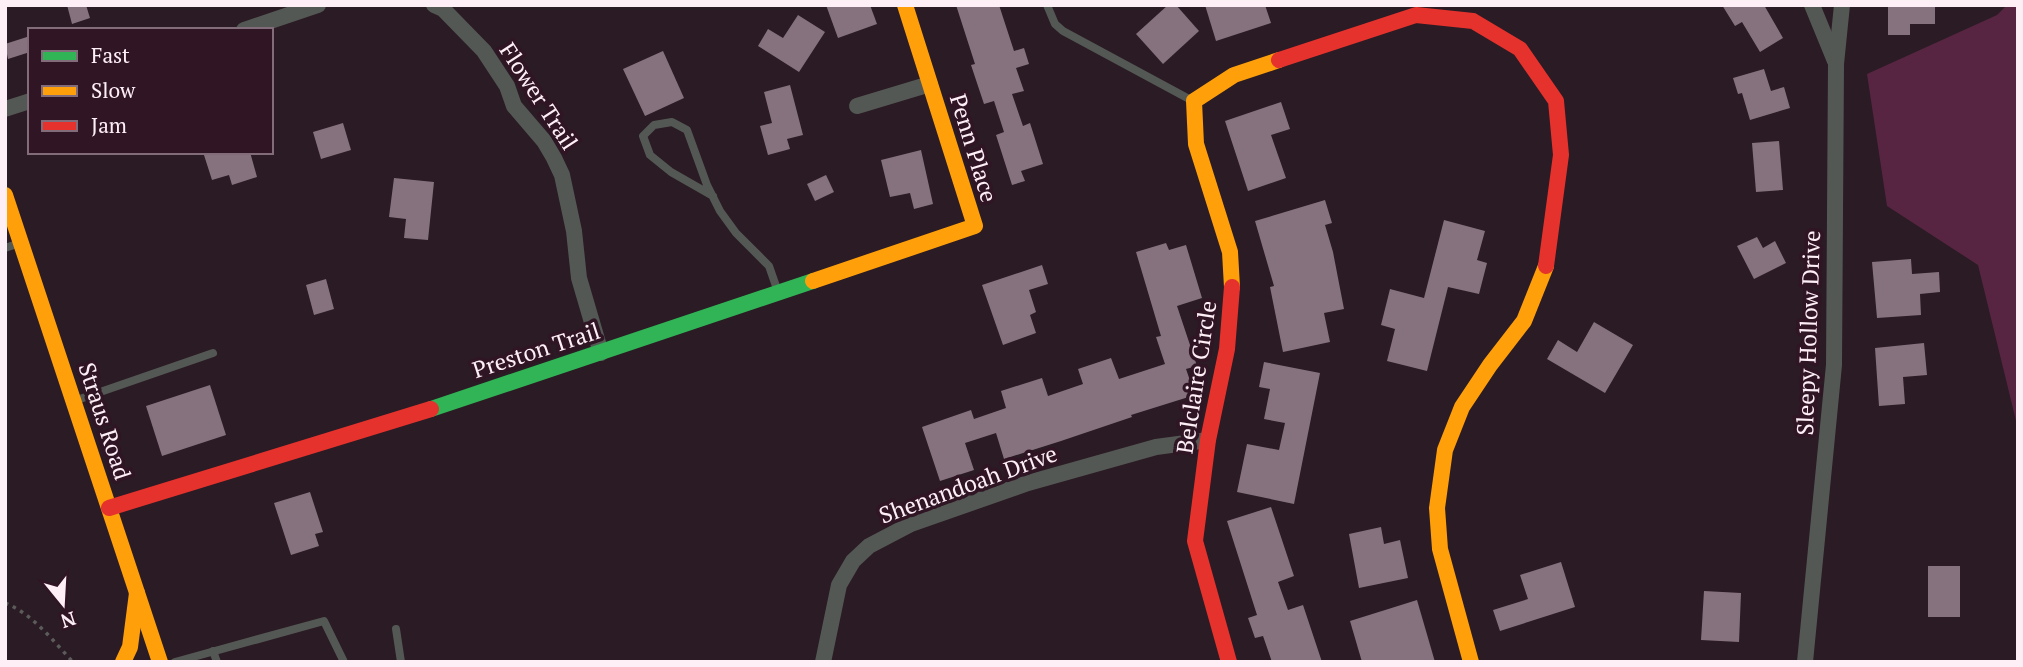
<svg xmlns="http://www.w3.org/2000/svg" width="2023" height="667" font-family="'PT Serif',serif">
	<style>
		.green { fill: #572542 }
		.building { fill: #86727e }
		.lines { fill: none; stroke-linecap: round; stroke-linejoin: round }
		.path { stroke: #5b5b5a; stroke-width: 3.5; stroke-dasharray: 3.5 5; stroke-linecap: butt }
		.lane { stroke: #545854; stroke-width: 8 }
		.street { stroke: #545854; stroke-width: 16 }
		.fast { stroke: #30b455; stroke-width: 16 }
		.slow { stroke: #ff9f0a; stroke-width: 16 }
		.jam { stroke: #e5322d; stroke-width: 16 }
		.labels { text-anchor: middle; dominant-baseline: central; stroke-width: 7; stroke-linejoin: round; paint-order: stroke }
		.street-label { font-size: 23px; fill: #feeff6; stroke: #301525 }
	</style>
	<rect width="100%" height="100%" fill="#2a1b24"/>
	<!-- green -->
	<path class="green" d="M2007,5H2018V429L1978,265L1887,206L1867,74L1997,15Z"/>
	<!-- building -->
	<g class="building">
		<path d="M67,5H86L90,18L72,24Z"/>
		<path d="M826,5H870L877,24L838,38Z"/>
		<path d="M956,5H999L1014,51L1024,48L1029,64L1016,68L1024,91L1012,94L1023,126L1030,123L1043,164L1021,171L1025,181L1012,185L996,135L1004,132L994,101L984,104L971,65L975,64Z"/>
		<path d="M1168,5H1176L1199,31L1163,64L1136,34Z"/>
		<path d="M1205,5H1265L1271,23L1216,41Z"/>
		<path d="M1722,5H1764L1783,38L1760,52L1742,22L1735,26Z"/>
		<path d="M1888,5H1935V24H1910V35H1888Z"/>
		<path d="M798,15L825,32L799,72L758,46L768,29L783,38Z"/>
		<path d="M30,36V52L8,59L5,44Z"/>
		<path d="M663,51L684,98L645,116L623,69Z"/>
		<path d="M1764,69L1771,91L1784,87L1790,108L1750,120L1742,93L1738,94L1733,78Z"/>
		<path d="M790,85L803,135L787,139L790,149L768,155L760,126L772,123L764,92Z"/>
		<path d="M1281,102L1290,129L1271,135L1286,178L1248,191L1225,121Z"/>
		<path d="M343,123L351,150L321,159L313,132Z"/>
		<path d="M1779,141L1783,190L1756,192L1752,143Z"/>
		<path d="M921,150L933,204L914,209L910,193L890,197L881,160Z"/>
		<path d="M203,152H250L257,177L232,185L229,175L212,180Z"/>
		<path d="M826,175L834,192L815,201L807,184Z"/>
		<path d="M394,178L434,182L428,240L404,238L406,219L389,217Z"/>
		<path d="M1325,200L1332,223L1325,225L1333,252L1344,309L1324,313L1330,342L1283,352L1270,287L1274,286L1255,221Z"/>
		<path d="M1444,220L1485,231L1477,260L1487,263L1479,294L1448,287L1427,371L1387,361L1395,329L1381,325L1390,289L1424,298Z"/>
		<path d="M1757,237L1763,248L1775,241L1786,263L1754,279L1737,246Z"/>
		<path d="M1166,243L1169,250L1186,245L1202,298L1177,306L1197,366L1186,369L1195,395L1131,415L1132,417L1061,441L1004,459L996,433L965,443L974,470L940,481L922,427L971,410L974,419L1006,408L1001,391L1042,378L1048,396L1083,384L1078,369L1111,358L1119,379L1165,364L1156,337L1161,336L1136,252Z"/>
		<path d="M1911,259L1912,274L1939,272L1940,292L1920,294L1921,315L1877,318L1872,262Z"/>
		<path d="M1042,265L1048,284L1029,290L1036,312L1030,315L1036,333L1003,345L982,285Z"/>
		<path d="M326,279L334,309L314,315L306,285Z"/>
		<path d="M1594,322L1633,345L1605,393L1547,359L1558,340L1577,352Z"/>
		<path d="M1924,343L1927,375L1903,377L1905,404L1879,406L1875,348Z"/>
		<path d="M1264,362L1320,373L1294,504L1237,492L1247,444L1279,450L1285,423L1264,419L1270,389L1259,387Z"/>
		<path d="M210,385L226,435L162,456L146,406Z"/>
		<path d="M310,492L323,532L315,534L319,546L291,555L274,503Z"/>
		<path d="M1271,507L1294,576L1278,582L1288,610L1303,605L1322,662H1272L1263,636L1255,638L1248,618L1257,615L1227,521Z"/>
		<path d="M1381,527L1384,544L1400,540L1408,578L1359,588L1349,534Z"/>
		<path d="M1561,562L1575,607L1500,631L1493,610L1528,599L1520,575Z"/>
		<rect x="1928" y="566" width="32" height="51"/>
		<path d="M1704,591L1741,593L1739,642L1701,640Z"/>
		<path d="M1417,600L1435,662H1362L1350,621Z"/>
	</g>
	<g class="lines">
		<!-- path -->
		<path class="path" d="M5,603C33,614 53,641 73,662"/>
		<!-- lane -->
		<g class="lane">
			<path d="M1047,5L1055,24L1063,31L1191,100"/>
			<path d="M713,196L671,172L650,155L643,136L654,125L672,122L687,130L707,185L720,211L736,233L769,266L777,289"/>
			<path d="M5,248L20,243"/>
			<path d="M77,400L213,353"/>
			<path d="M396,629L401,662"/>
			<path d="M213,651L217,662"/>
			<path d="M175,662L324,621L344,662"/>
		</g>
		<!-- street -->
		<g class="street">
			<path d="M434,5L443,9L484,51L507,86L514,106L544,141L554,158L562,175L574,231L579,278L601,353"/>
			<path d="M1812,5L1835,61"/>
			<path d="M244,30L318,5"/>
			<path d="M857,106L930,84"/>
			<path d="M5,109L30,101"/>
			<path d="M823,662L839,585L853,561L869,546L911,524L1028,483L1156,447L1208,440"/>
			<path d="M1805,662L1834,365L1836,64L1842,5"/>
		</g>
		<!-- fast -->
		<path class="fast" d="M431,409L813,281"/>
		<!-- slow -->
		<g class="slow">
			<path d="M5,195L160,662"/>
			<path d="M813,281L975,226L905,5"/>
			<path d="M1232,287L1230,252L1196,144L1194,101L1234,75L1279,60"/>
			<path d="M123,662L130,647L137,593"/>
			<path d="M1471,662L1440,549L1437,508L1445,450L1462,407L1490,365L1524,321L1546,266"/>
		</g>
		<!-- jam -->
		<g class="jam">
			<path d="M1279,60L1416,15L1473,21L1520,49L1556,101L1561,155L1546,266"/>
			<path d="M109,508L431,409"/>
			<path d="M1229,662L1195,541L1208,440L1227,349L1232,287"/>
		</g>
	</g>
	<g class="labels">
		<!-- street labels -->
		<g class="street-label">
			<text transform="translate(539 96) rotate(57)">Flower Trail</text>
			<text transform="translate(974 148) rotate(73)">Penn Place</text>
			<text transform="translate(1808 333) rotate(-88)">Sleepy Hollow Drive</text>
			<text transform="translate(536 350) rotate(-18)">Preston Trail</text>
			<text transform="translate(1196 377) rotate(-81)">Belclaire Circle</text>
			<text transform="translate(105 421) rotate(72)">Straus Road</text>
			<text transform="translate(968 484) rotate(-20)">Shenandoah Drive</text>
		</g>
	</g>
	<!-- border -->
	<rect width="2023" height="667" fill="none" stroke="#feeff6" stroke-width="14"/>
	<!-- legend -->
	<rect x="28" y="28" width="245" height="126" fill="#301525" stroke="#826c79" stroke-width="2"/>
	<rect x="42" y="51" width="35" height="10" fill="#30b455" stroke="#826c79" stroke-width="2"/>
	<text x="91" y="63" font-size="21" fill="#feeff6">Fast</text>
	<rect x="42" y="86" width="35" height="10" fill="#ff9f0a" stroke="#826c79" stroke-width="2"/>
	<text x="91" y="98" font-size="21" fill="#feeff6">Slow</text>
	<rect x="42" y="121" width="35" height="10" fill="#e5322d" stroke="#826c79" stroke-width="2"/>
	<text x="91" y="133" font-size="21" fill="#feeff6">Jam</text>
	<!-- north arrow -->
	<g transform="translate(63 604) rotate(162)" stroke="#301525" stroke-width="5" paint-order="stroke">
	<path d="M0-5L12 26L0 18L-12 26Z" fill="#feeff6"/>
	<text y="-10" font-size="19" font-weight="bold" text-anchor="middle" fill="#feeff6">N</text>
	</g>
</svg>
